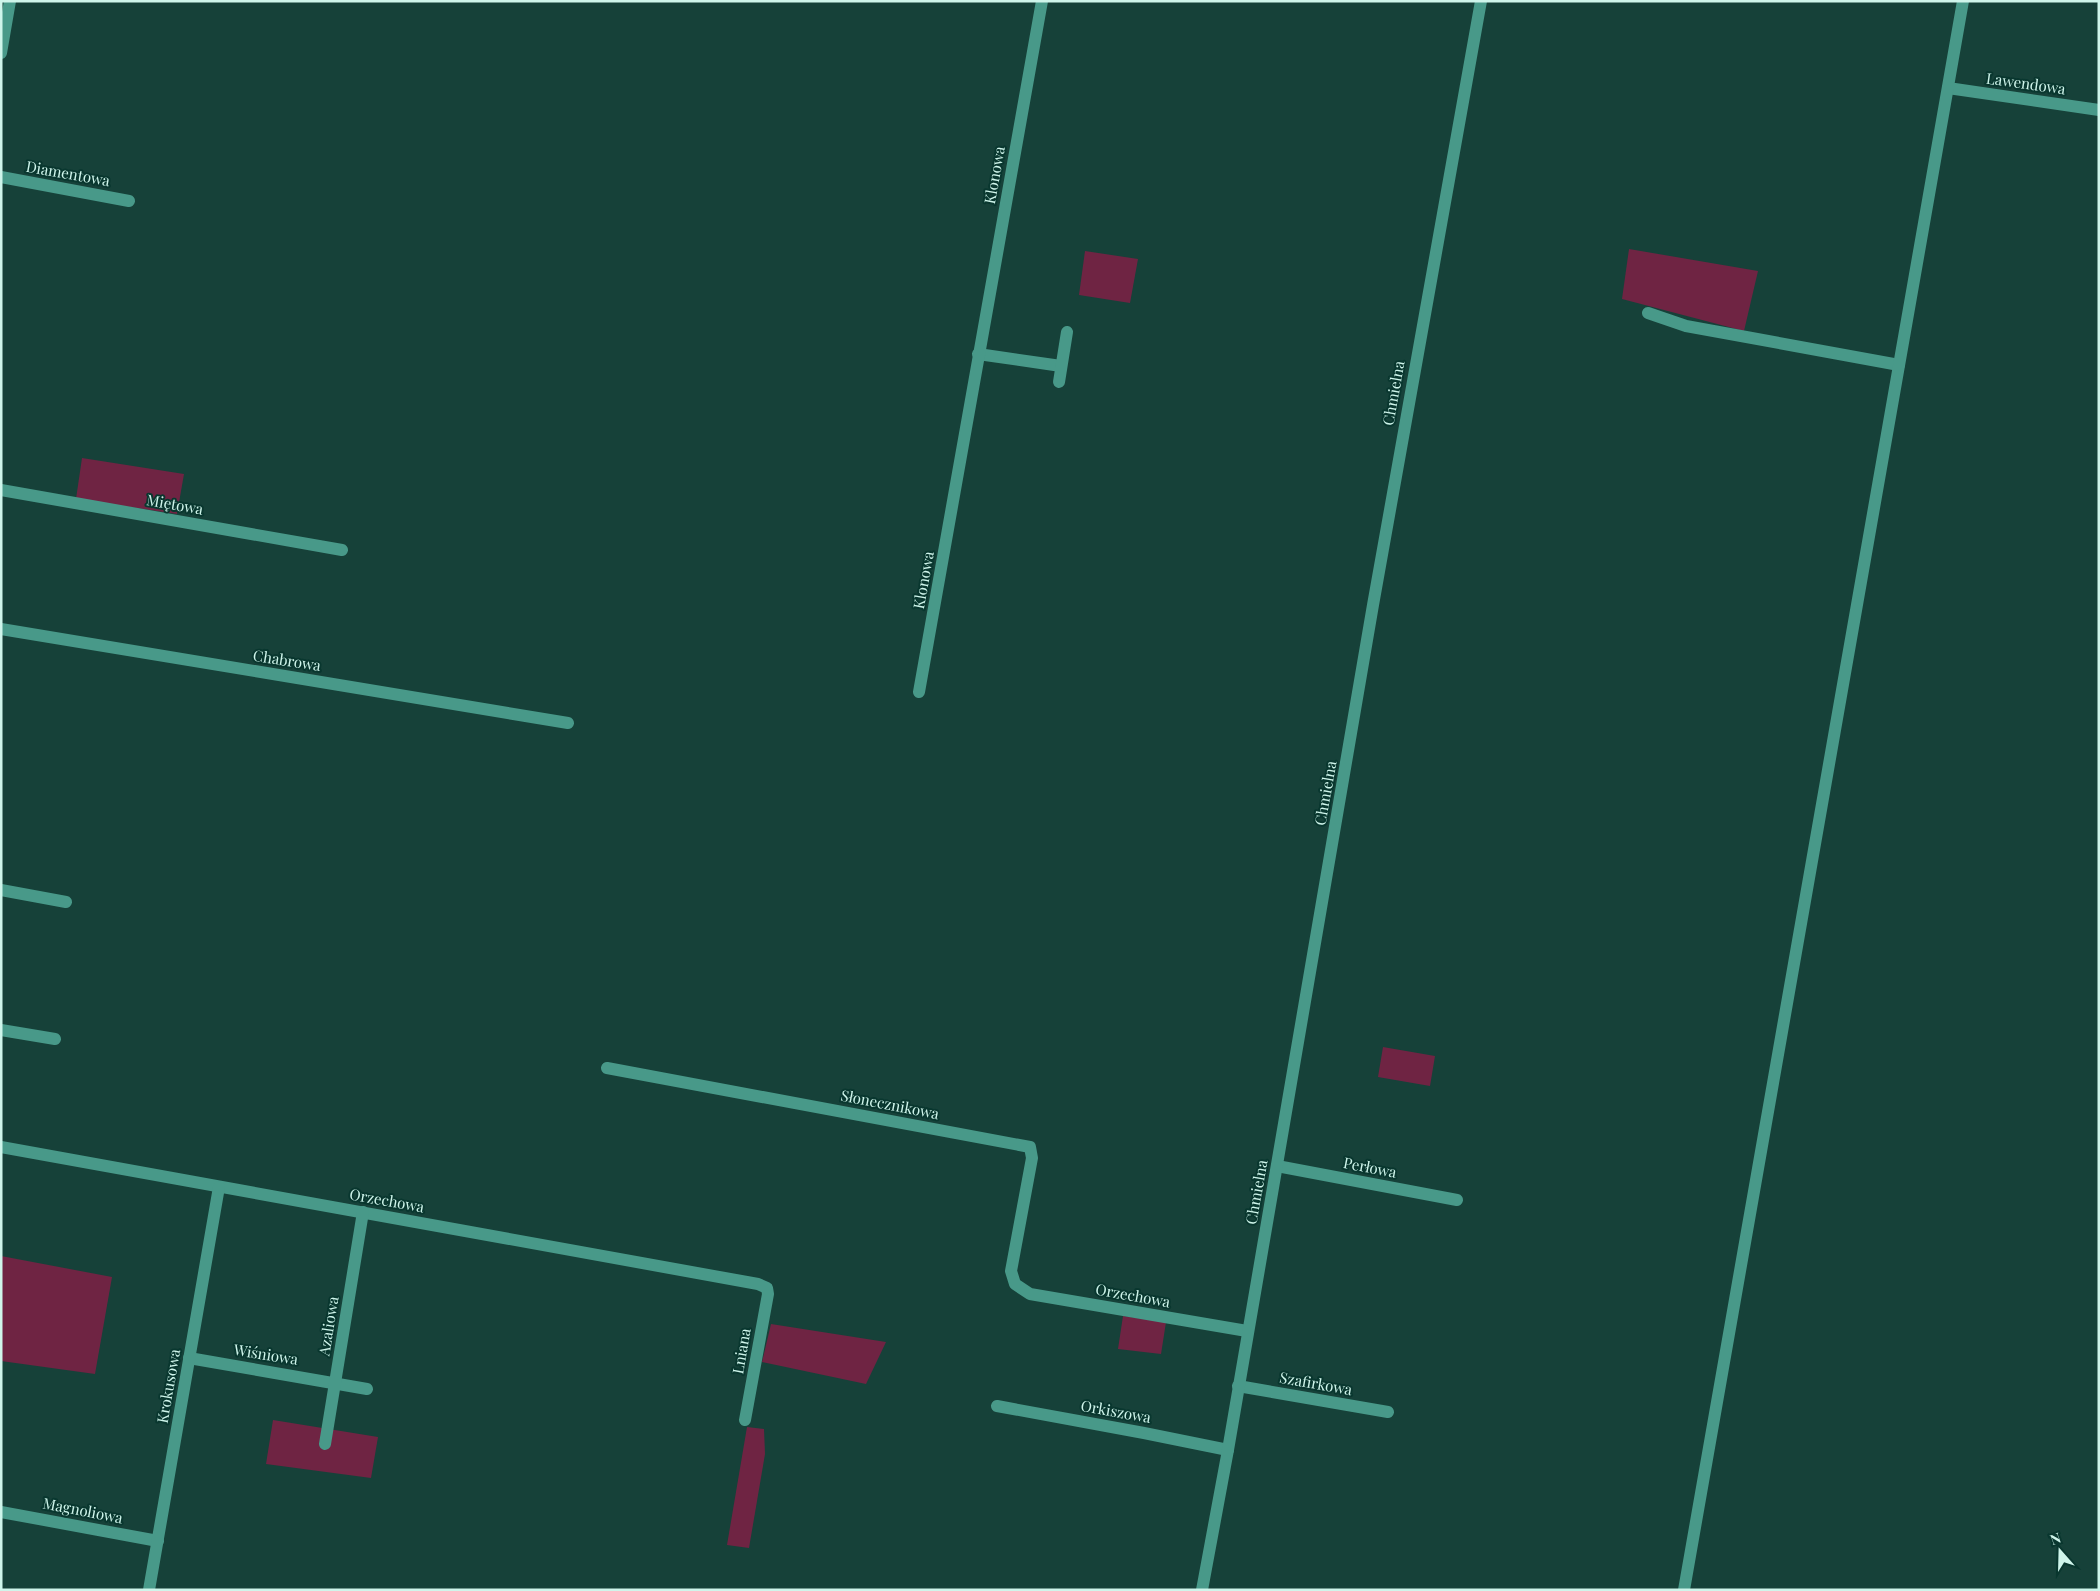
<svg xmlns="http://www.w3.org/2000/svg" width="2100" height="1591" font-family="'Playfair Display',serif">
	<style>
		.green { fill: #6f2443 }
		.lines { fill: none; stroke-linecap: round; stroke-linejoin: round }
		.minor { stroke: #489989; stroke-width: 12 }
		.labels { text-anchor: middle; dominant-baseline: central; stroke-width: 4; stroke-linejoin: round; paint-order: stroke }
		.street-label { font-size: 15px; fill: #cff5eb; stroke: #09372f }
	</style>
	<rect width="100%" height="100%" fill="#164139"/>
	<!-- green -->
	<g class="green">
		<path d="M1629,249L1758,271L1744,331L1622,299Z"/>
		<path d="M1085,251L1138,259L1130,303L1079,295Z"/>
		<path d="M82,458L184,474L177,514L76,499Z"/>
		<path d="M1383,1047L1435,1056L1430,1086L1378,1077Z"/>
		<path d="M1,1256L112,1277L95,1374L1,1361Z"/>
		<path d="M1123,1316L1166,1322L1161,1354L1118,1349Z"/>
		<path d="M771,1324L886,1342L866,1384L762,1362Z"/>
		<path d="M273,1420L378,1437L371,1478L266,1464Z"/>
		<path d="M747,1427L764,1429L765,1454L749,1548L727,1545Z"/>
	</g>
	<g class="lines">
		<!-- minor -->
		<g class="minor">
			<path d="M1,53L10,1"/>
			<path d="M1948,88L2099,110"/>
			<path d="M1,177L129,201"/>
			<path d="M1648,313L1686,326L1899,365"/>
			<path d="M978,354L1061,366"/>
			<path d="M1059,382L1067,332"/>
			<path d="M1,490L342,550"/>
			<path d="M1,629L568,723"/>
			<path d="M919,692L1042,1"/>
			<path d="M1,890L66,902"/>
			<path d="M1,1030L55,1039"/>
			<path d="M607,1068L1030,1147L1032,1158L1011,1271L1015,1284L1030,1294L1247,1331"/>
			<path d="M1,1147L758,1284L767,1288L768,1294L745,1420"/>
			<path d="M1277,1166L1457,1200"/>
			<path d="M189,1358L367,1389"/>
			<path d="M1238,1386L1388,1412"/>
			<path d="M997,1406L1144,1433L1228,1450"/>
			<path d="M325,1444L363,1212"/>
			<path d="M1,1512L158,1541"/>
			<path d="M149,1590L219,1187"/>
			<path d="M1202,1590L1228,1450L1373,605L1481,1"/>
			<path d="M1684,1590L1963,1"/>
		</g>
	</g>
	<g class="labels">
		<!-- street labels -->
		<g class="street-label">
			<text transform="translate(2026 83) rotate(8)">Lawendowa</text>
			<text transform="translate(68 173) rotate(10)">Diamentowa</text>
			<text transform="translate(994 175) rotate(-80)">Klonowa</text>
			<text transform="translate(1393 393) rotate(-80)">Chmielna</text>
			<text transform="translate(175 504) rotate(10)">Miętowa</text>
			<text transform="translate(923 580) rotate(-80)">Klonowa</text>
			<text transform="translate(287 660) rotate(9)">Chabrowa</text>
			<text transform="translate(1325 793) rotate(-80)">Chmielna</text>
			<text transform="translate(890 1104) rotate(11)">Słonecznikowa</text>
			<text transform="translate(1370 1167) rotate(11)">Perłowa</text>
			<text transform="translate(1256 1192) rotate(-80)">Chmielna</text>
			<text transform="translate(387 1200) rotate(10)">Orzechowa</text>
			<text transform="translate(1133 1295) rotate(10)">Orzechowa</text>
			<text transform="translate(328 1326) rotate(-81)">Azaliowa</text>
			<text transform="translate(741 1351) rotate(-80)">Lniana</text>
			<text transform="translate(266 1354) rotate(9)">Wiśniowa</text>
			<text transform="translate(1316 1383) rotate(10)">Szafirkowa</text>
			<text transform="translate(168 1386) rotate(-80)">Krokusowa</text>
			<text transform="translate(1116 1411) rotate(10)">Orkiszowa</text>
			<text transform="translate(83 1510) rotate(11)">Magnoliowa</text>
		</g>
	</g>
	<!-- border -->
	<rect width="2100" height="1591" fill="none" stroke="#cff5eb" stroke-width="5"/>
	<!-- north arrow -->
	<g transform="translate(2060 1551) rotate(340)" stroke="#09372f" stroke-width="4" paint-order="stroke">
	<path d="M0-4L9 19L0 12L-9 19Z" fill="#cff5eb"/>
	<text y="-8" font-size="14" font-weight="bold" text-anchor="middle" fill="#cff5eb">N</text>
	</g>
</svg>
